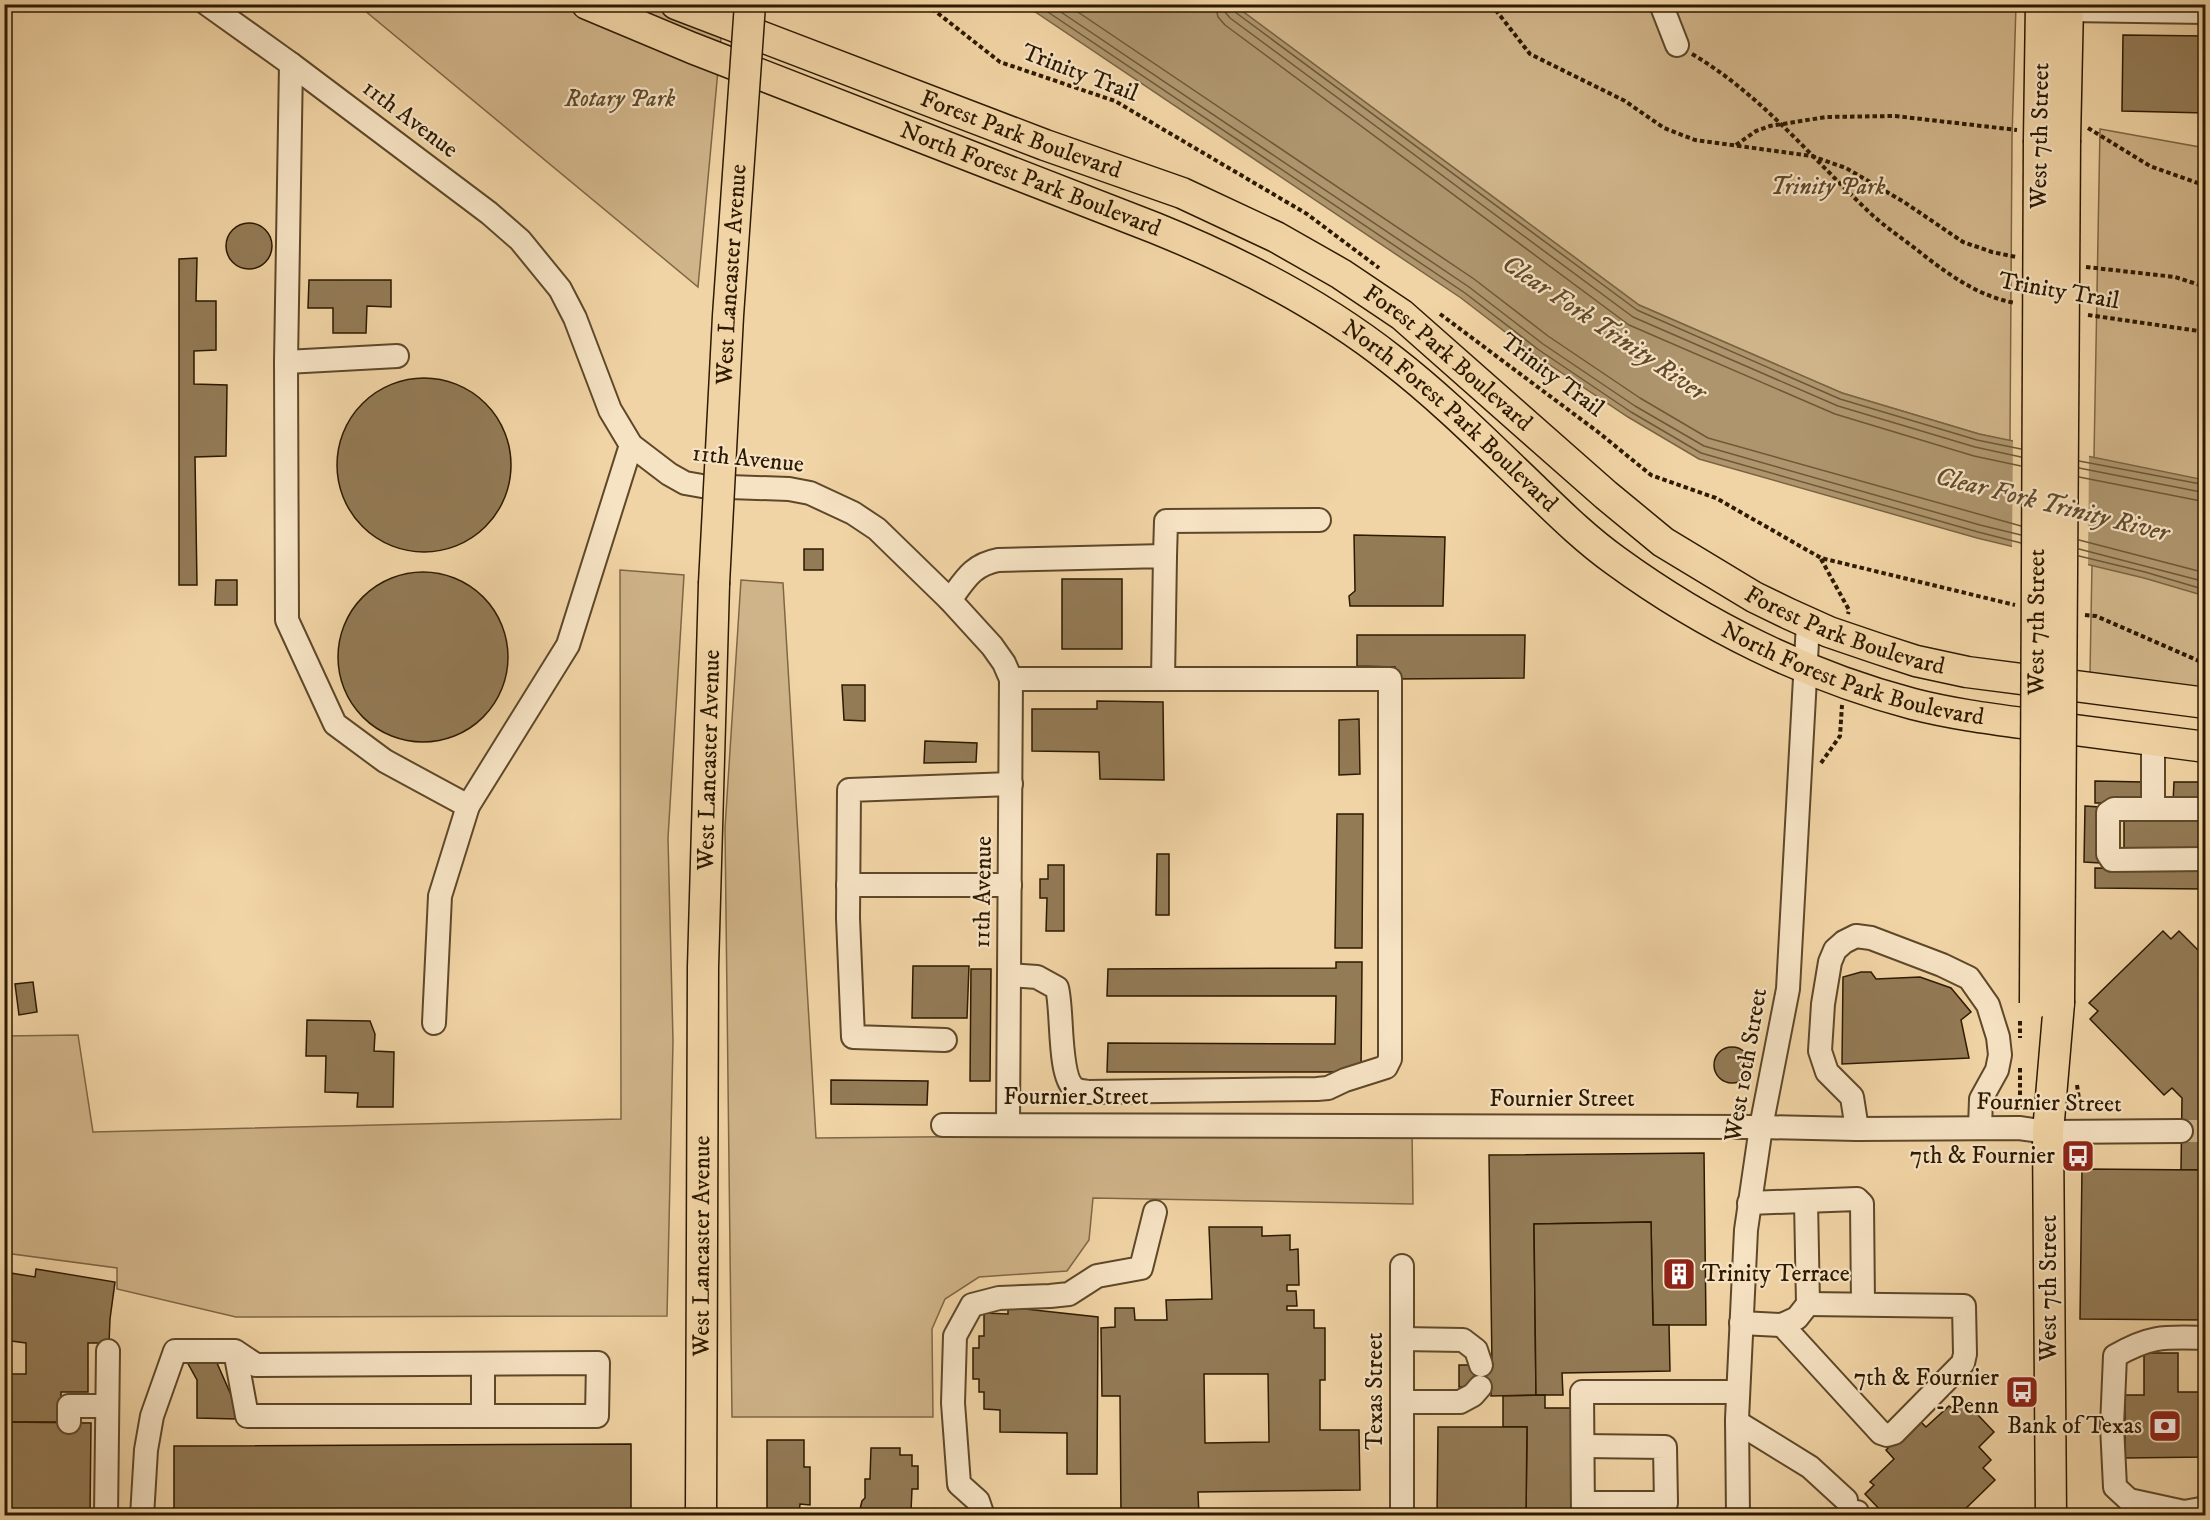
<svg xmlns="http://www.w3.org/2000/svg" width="2210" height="1520" font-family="'IM FELL DW Pica',serif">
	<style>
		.green { fill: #d0b489; stroke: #7e6744; stroke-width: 1.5 }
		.water { fill: #ae956d; stroke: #7a6441; stroke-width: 1.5 }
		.pier { fill: #f1d4a5 }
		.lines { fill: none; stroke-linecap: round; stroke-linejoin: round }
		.shore { stroke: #6e5836; stroke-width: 1.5 }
		.building { fill: #937b56; stroke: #2d1a00; stroke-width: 1.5; fill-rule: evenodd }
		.minor-tunnel { stroke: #caaf84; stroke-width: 22; stroke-dasharray: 22 11; stroke-linecap: butt }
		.minor-casing { stroke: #5e4829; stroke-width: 26 }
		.major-casing { stroke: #2d1a00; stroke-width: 33 }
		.path { stroke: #2d1a00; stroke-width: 4; stroke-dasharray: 4.5 3; stroke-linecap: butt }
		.minor { stroke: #f6e3c4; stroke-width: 22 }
		.major { stroke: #f1d4a5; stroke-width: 30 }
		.major-bridge-casing { stroke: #2d1a00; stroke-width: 33; stroke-linecap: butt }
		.major-bridge { stroke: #f1d4a5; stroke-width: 30 }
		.labels { text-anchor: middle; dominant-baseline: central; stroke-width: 4.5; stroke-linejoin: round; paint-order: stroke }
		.street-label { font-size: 24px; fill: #2d1a00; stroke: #f6e3c4 }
		.park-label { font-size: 24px; font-style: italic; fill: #5e4829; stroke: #f6e3c4 }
		.poi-label { font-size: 24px; fill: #2d1a00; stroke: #f6e3c4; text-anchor: end }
		.water-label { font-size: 26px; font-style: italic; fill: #614b2c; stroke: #f6e3c4 }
	</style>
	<rect width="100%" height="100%" fill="#f1d4a5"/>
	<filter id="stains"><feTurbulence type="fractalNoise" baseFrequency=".00333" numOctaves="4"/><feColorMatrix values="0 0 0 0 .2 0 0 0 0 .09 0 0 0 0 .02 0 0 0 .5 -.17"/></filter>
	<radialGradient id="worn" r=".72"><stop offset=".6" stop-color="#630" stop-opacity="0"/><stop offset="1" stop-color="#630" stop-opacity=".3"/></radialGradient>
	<!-- green -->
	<g class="green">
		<path d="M358,5H724L698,287Z"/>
		<path d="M1234,5H2016L2012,138L2010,441L1979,434L1842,393L1639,305Z"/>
		<path d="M2100,129L2205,148V692L2090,673Z"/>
		<path d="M620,570L684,575L668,838L673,1041L667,1316L236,1317L117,1289V1268L5,1253V1036L78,1035L93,1132L621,1119Z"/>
		<path d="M741,580L783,583L816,1138L1412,1132L1413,1204L1093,1198L1089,1240L1067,1271L979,1277L945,1299L932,1329L933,1417H732L725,828Z"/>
	</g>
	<!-- water -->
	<path class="water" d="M1025,5H1234L1639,305L1842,393L1979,434L2205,480V596L2144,578L1977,538L1699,459L1628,417L1535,355L1461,298Z"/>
	<!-- pier -->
	<path class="pier" d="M2013,438L2089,453L2088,568L2012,550Z"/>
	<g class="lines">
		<!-- shore -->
		<g class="shore">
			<path d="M1036,4L1465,293L1539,350L1631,412L1701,453L1978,532L2021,543"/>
			<path d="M1049,4L1469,287L1543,344L1635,406L1704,446L1980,525L2021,535"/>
			<path d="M1066,4L1474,279L1548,336L1640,398L1708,438L2021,526"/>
			<path d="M1215,4L1218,17L1225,25L1629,325L1835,414L1974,456L2021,466"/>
			<path d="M1224,4L1225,12L1230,18L1633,317L1838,406L1975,447L2021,457"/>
			<path d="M1232,4L1235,12L1637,310L1840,399L1977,440L2021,449"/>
			<path d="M2079,461L2206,485"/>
			<path d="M2079,468L2206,493"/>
			<path d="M2079,477L2206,502"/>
			<path d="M2079,540L2206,573"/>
			<path d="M2079,549L2206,582"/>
			<path d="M2079,556L2145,572L2206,590"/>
		</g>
	</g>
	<!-- building -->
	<g class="building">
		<path d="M2123,35L2206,36V113L2122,111Z"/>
		<circle cx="249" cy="246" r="23"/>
		<path d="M197,258L196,301H216V350L194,351V384L227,385L226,456L195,457L197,585H179V259Z"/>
		<path d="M309,280H391V307L367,306L366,333H333V308H308Z"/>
		<circle cx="424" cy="465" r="87"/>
		<path d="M1354,535L1445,537L1443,606H1350L1349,596L1355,591Z"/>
		<rect x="804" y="549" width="19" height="21"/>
		<circle cx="423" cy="657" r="85"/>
		<rect x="1062" y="579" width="60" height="70"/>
		<path d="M216,580H237V605H215Z"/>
		<path d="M1357,635H1525L1524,678L1395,679V667L1357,666Z"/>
		<path d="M842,685H865V721L844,720Z"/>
		<path d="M1097,701L1163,702L1164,780L1100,779L1099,752L1032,751V709H1097Z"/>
		<path d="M1359,719L1360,774L1339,775V720Z"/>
		<path d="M925,741L977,743L976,762L924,763Z"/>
		<path d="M2095,781L2143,782L2142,803H2095Z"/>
		<path d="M2174,782H2206V804L2173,803Z"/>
		<path d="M2085,806L2100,807V863L2084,862Z"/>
		<path d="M1337,814H1363L1362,948H1335Z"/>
		<path d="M2124,814L2206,815V853H2124Z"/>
		<path d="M1157,854H1169V915H1156Z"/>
		<path d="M1048,865H1064V931H1046L1047,898H1040V879H1048Z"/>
		<path d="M2095,868L2206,869V889L2095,888Z"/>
		<path d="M2163,931L2171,939L2179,931L2206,958V1077L2200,1082L2206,1087V1170H2181L2182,1098L2172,1088L2164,1095L2090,1019L2098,1011L2089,1003Z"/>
		<path d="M1336,962H1362L1361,1072H1107L1108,1043L1335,1044L1336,996H1107L1108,969L1336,968Z"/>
		<path d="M913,966H969L967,1018H912Z"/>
		<path d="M971,969H991L990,1081H970Z"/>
		<path d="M1861,972H1871L1876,979L1920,977L1951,988L1971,1012L1961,1020L1969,1058L1842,1064L1843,977Z"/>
		<path d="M33,982L37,1012L19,1015L15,984Z"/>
		<path d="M307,1020L370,1021L375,1034L374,1051L394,1052L393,1107H357L358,1093L325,1092L326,1056H306Z"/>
		<circle cx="1732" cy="1065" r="18"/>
		<path d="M831,1080L928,1081L927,1105L831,1104Z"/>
		<path d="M1704,1153L1706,1325H1653L1651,1222L1534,1224L1536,1395L1491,1396V1387H1459V1365H1492L1489,1155Z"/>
		<path d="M2082,1169L2206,1170V1320L2080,1319Z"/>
		<path d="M1651,1222L1653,1325H1669L1670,1371L1562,1373L1563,1395H1536L1534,1224Z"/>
		<path d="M1209,1227H1262V1236L1290,1235V1250L1298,1249L1299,1285H1287V1291H1296L1297,1306H1287V1310H1314V1328H1325V1380H1320V1430H1359L1360,1490L1198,1492L1199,1516H1121L1120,1396H1102L1101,1328L1115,1327V1308H1134L1135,1320H1167L1166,1300L1212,1299ZM1204,1374H1268L1269,1442L1205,1443Z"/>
		<path d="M36,1269L115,1282L110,1319L109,1343H88V1392H61V1422H4V1374H26V1343L4,1340V1272L35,1277Z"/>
		<path d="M1008,1307L1098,1317L1097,1474H1067V1433L1000,1432V1410L984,1409V1392H979V1379H973V1348H979V1336H984V1313L1008,1314Z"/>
		<path d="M2144,1353H2178V1392H2206V1457L2125,1458V1395H2144Z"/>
		<path d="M186,1360H219L217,1363L235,1404L236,1419L197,1418V1380Z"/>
		<path d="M1545,1395V1408H1573L1574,1516H1526L1527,1427H1503V1396Z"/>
		<path d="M1962,1398L1994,1432L1979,1447L1991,1460L1983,1468L1995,1480L1958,1516H1920L1913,1509L1906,1516H1886L1865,1494L1874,1485L1870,1482L1894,1459L1886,1450L1918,1419L1926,1427L1949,1406L1952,1408Z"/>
		<path d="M4,1422L91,1423L90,1516H4Z"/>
		<path d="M1438,1427H1527L1526,1516H1437Z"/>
		<path d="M767,1440H804V1467H810V1505L800,1504L799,1515L767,1514Z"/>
		<path d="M631,1444V1516H174V1446Z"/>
		<path d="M871,1448H900V1455H912V1466H918V1489H912L911,1511H876L870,1515L865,1514L860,1509L862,1501L865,1498V1479H870Z"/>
	</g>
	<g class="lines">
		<!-- minor-tunnel -->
		<path class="minor-tunnel" d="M2181,1131H2206"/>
		<!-- minor casing -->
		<g class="minor-casing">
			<g id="minor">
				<path d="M207,4L291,64L489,213L520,240L560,289L575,318L610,410L631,445L669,474L685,483L702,486L789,489L810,493L853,513L877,529L950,600L992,646L1004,663L1011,679L1008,1124"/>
				<path d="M1661,4L1677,45"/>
				<path d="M2068,10L2206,12"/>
				<path d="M291,64L286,362L287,620L335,724L385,761L468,806L440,896L434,1023"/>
				<path d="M286,362L397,356"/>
				<path d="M1165,556L1166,521L1319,520"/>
				<path d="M950,600C965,580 972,565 998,560L1165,556L1163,679H1011"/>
				<path d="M2153,741V809"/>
				<path d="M468,806L568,645L631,445"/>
				<path d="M2206,809H2114L2108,813V854L2112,860L2206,859"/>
				<path d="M848,885H1010"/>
				<path d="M1009,975L1037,977L1057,988C1063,1010 1058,1075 1074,1088C1078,1091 1083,1091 1088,1092L1317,1089L1328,1088L1345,1080L1386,1067L1390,1059V679H1163"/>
				<path d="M945,1040L853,1037L848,918L849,790L1011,784"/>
				<path d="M943,1125L1761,1127L1857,1129L2019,1128L2048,1132L2181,1131"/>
				<path d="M1857,1129L1852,1097L1827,1072L1820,1051L1823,1004L1830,962L1835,950L1844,942L1856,936L1871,938L1942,965L1969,978L1988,1005L1998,1037L2000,1055L1997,1070L1981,1099L1980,1128"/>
				<path d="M1749,1203L1857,1199L1862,1204L1863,1304"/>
				<path d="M1402,1266V1516"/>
				<path d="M1741,1323L1782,1325L1797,1318L1808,1304L1806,1201"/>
				<path d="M1782,1325L1881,1433L1887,1435L1894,1433L1963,1363L1965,1354L1964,1306L1808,1304"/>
				<path d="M1402,1339L1463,1340L1476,1350L1481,1365"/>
				<path d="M1402,1402H1460L1473,1395L1480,1387"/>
				<path d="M483,1416V1364"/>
				<path d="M69,1422V1406H107"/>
				<path d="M1737,1422L1810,1467L1846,1500"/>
				<path d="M1583,1446L1665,1447L1666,1503H1583"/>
				<path d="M1857,1512L1858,1516"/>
				<path d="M2184,1512L2129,1500L2115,1487L2112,1426L2115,1356C2151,1335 2165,1337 2206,1338"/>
				<path d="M106,1516L108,1351"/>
				<path d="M142,1516L146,1450L152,1416L175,1351H235L256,1365L598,1363L597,1416H247L235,1351"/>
				<path d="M983,1516L978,1501L959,1484L953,1403L955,1336L972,1305L999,1298L1050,1296L1069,1294L1097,1276L1141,1268L1155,1212"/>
				<path d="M1583,1516L1582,1392H1738"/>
				<path d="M1738,1516L1737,1419L1746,1230L1761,1127L1788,989L1808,623"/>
				<path d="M2184,1516V1512L2206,1508"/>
			</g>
		</g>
		<!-- major casing -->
		<g class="major-casing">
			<g id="major">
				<path id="s1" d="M587,4L692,48L1155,228C1239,262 1320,303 1392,360C1441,398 1485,442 1530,485C1558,512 1585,539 1616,561C1705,626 1807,676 1913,704C1956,715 2000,720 2044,726C2098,733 2152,740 2206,747"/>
				<path id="s2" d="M676,4L1045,145L1182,193L1276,237L1341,274L1402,315L1606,495L1663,542L1754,597L1789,614L1829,632L1879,649L1916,661L1967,672L2206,703"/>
				<path d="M2039,140L2041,4"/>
				<path d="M2065,140L2068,4"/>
				<path id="s3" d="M701,1516L703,967L714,584"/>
				<path d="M2051,1516L2048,1132L2059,1003"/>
			</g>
		</g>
		<!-- path -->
		<g class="path">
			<path d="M926,4L1000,62L1115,101L1307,214L1379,268"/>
			<path d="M1491,4L1530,54L1625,101L1664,128L1695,140L1812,156L1846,168L1904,202L1963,242L1992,252L2016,257"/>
			<path d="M1692,54C1760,94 1809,155 1866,209C1881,224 1899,236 1916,249C1946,273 1977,296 2015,303"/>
			<path d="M2088,128L2150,166L2206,186"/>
			<path d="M1736,145L1756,131L1770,126L1826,117L1895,116L2017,130"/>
			<path d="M2086,267L2175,277L2206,287"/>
			<path d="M1440,314L1598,432L1651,475L1716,498L1821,558L2015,605"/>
			<path d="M2088,315L2206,332"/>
			<path d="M1821,559L1849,610L1848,614"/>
			<path d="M2085,615L2096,616L2206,664"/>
			<path d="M1821,763L1840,736L1842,705"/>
			<path d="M2020,1021V1038"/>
			<path d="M2077,1085L2081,1113"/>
			<path d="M2020,1110V1066"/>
		</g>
		<!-- minor -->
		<use href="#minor" class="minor"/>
		<!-- major -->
		<use href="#major" class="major"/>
		<!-- major-bridge casing -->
		<g class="major-bridge-casing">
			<g id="major-bridge">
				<path id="s4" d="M714,584L728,316L750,4"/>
				<path id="s5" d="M2035,1003L2039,140"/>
				<path d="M2059,1003L2065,140"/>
			</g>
		</g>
		<!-- major-bridge -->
		<use href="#major-bridge" class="major-bridge"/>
	</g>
	<!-- icons -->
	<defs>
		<g id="bus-square" transform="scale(1.725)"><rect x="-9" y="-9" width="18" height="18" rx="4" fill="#8f2418" stroke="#f6e3c4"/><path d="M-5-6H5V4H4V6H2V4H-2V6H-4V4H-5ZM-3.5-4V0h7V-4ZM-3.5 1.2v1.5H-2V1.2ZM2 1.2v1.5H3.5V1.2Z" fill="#fff"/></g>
		<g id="building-square" transform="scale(1.725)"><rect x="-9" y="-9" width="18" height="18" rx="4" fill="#8f2418" stroke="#f6e3c4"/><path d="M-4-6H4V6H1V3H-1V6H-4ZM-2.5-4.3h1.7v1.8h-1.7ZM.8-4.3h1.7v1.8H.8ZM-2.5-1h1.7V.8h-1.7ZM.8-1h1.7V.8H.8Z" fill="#fff"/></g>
		<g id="bank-square" transform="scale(1.725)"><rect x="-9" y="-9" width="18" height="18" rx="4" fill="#8f2418" stroke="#f6e3c4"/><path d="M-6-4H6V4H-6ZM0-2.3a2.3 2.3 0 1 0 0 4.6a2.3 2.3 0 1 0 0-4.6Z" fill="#fff"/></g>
	</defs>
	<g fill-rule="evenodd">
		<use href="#bus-square" x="2078" y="1156"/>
		<use href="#building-square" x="1679" y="1274"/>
		<use href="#bus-square" x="2022" y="1392"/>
		<use href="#bank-square" x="2165" y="1426"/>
	</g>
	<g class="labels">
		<!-- street labels -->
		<g class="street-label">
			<text transform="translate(1080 73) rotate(21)">Trinity Trail</text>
			<text transform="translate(410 119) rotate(37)">11th Avenue</text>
			<text stroke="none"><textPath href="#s2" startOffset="369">Forest Park Boulevard</textPath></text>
			<text transform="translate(2040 136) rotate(-89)">West 7th Street</text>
			<text stroke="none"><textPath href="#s1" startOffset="477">North Forest Park Boulevard</textPath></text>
			<text stroke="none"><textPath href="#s4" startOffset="310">West Lancaster Avenue</textPath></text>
			<text transform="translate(2059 291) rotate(10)">Trinity Trail</text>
			<text stroke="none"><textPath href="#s2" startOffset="855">Forest Park Boulevard</textPath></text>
			<text transform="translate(1552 375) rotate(37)">Trinity Trail</text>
			<text stroke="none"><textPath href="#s1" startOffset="963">North Forest Park Boulevard</textPath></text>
			<text transform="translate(748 459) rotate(6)">11th Avenue</text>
			<text stroke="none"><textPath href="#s5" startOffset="381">West 7th Street</textPath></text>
			<text stroke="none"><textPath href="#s2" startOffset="1342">Forest Park Boulevard</textPath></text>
			<text stroke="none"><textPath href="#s1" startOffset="1449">North Forest Park Boulevard</textPath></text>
			<text stroke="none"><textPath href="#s3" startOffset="756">West Lancaster Avenue</textPath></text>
			<text transform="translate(983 892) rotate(-89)">11th Avenue</text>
			<text transform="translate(1746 1065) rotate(-80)">West 10th Street</text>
			<text x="1076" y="1097">Fournier Street</text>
			<text x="1562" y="1099">Fournier Street</text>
			<text transform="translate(2049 1103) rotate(1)">Fournier Street</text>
			<text stroke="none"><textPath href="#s3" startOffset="270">West Lancaster Avenue</textPath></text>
			<text transform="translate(2049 1288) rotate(-90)">West 7th Street</text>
			<text transform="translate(1375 1391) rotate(-90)">Texas Street</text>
		</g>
		<!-- park labels -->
		<g class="park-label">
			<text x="620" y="99">Rotary Park</text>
			<text x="1828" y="187">Trinity Park</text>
		</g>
		<!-- poi labels -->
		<g class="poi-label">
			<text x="2055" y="1156">7th &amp; Fournier</text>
			<text x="1702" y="1274" text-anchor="start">Trinity Terrace</text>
			<text x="1999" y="1378">7th &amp; Fournier<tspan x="1999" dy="28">- Penn</tspan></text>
			<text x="2142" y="1426">Bank of Texas</text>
		</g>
		<!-- water labels -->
		<g class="water-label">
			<text transform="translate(1604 328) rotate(34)">Clear Fork Trinity River</text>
			<text transform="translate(2052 505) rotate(14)">Clear Fork Trinity River</text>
		</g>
	</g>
	<!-- margin -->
	<rect width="2210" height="1520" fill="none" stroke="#f1d4a5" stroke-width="24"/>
	<rect x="6" y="6" width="2198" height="1508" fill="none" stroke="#2d1a00" stroke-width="3"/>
	<rect x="12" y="12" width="2186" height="1496" fill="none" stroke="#2d1a00" stroke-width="1.5"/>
	<rect width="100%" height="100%" filter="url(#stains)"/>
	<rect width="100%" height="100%" fill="url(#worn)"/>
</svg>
